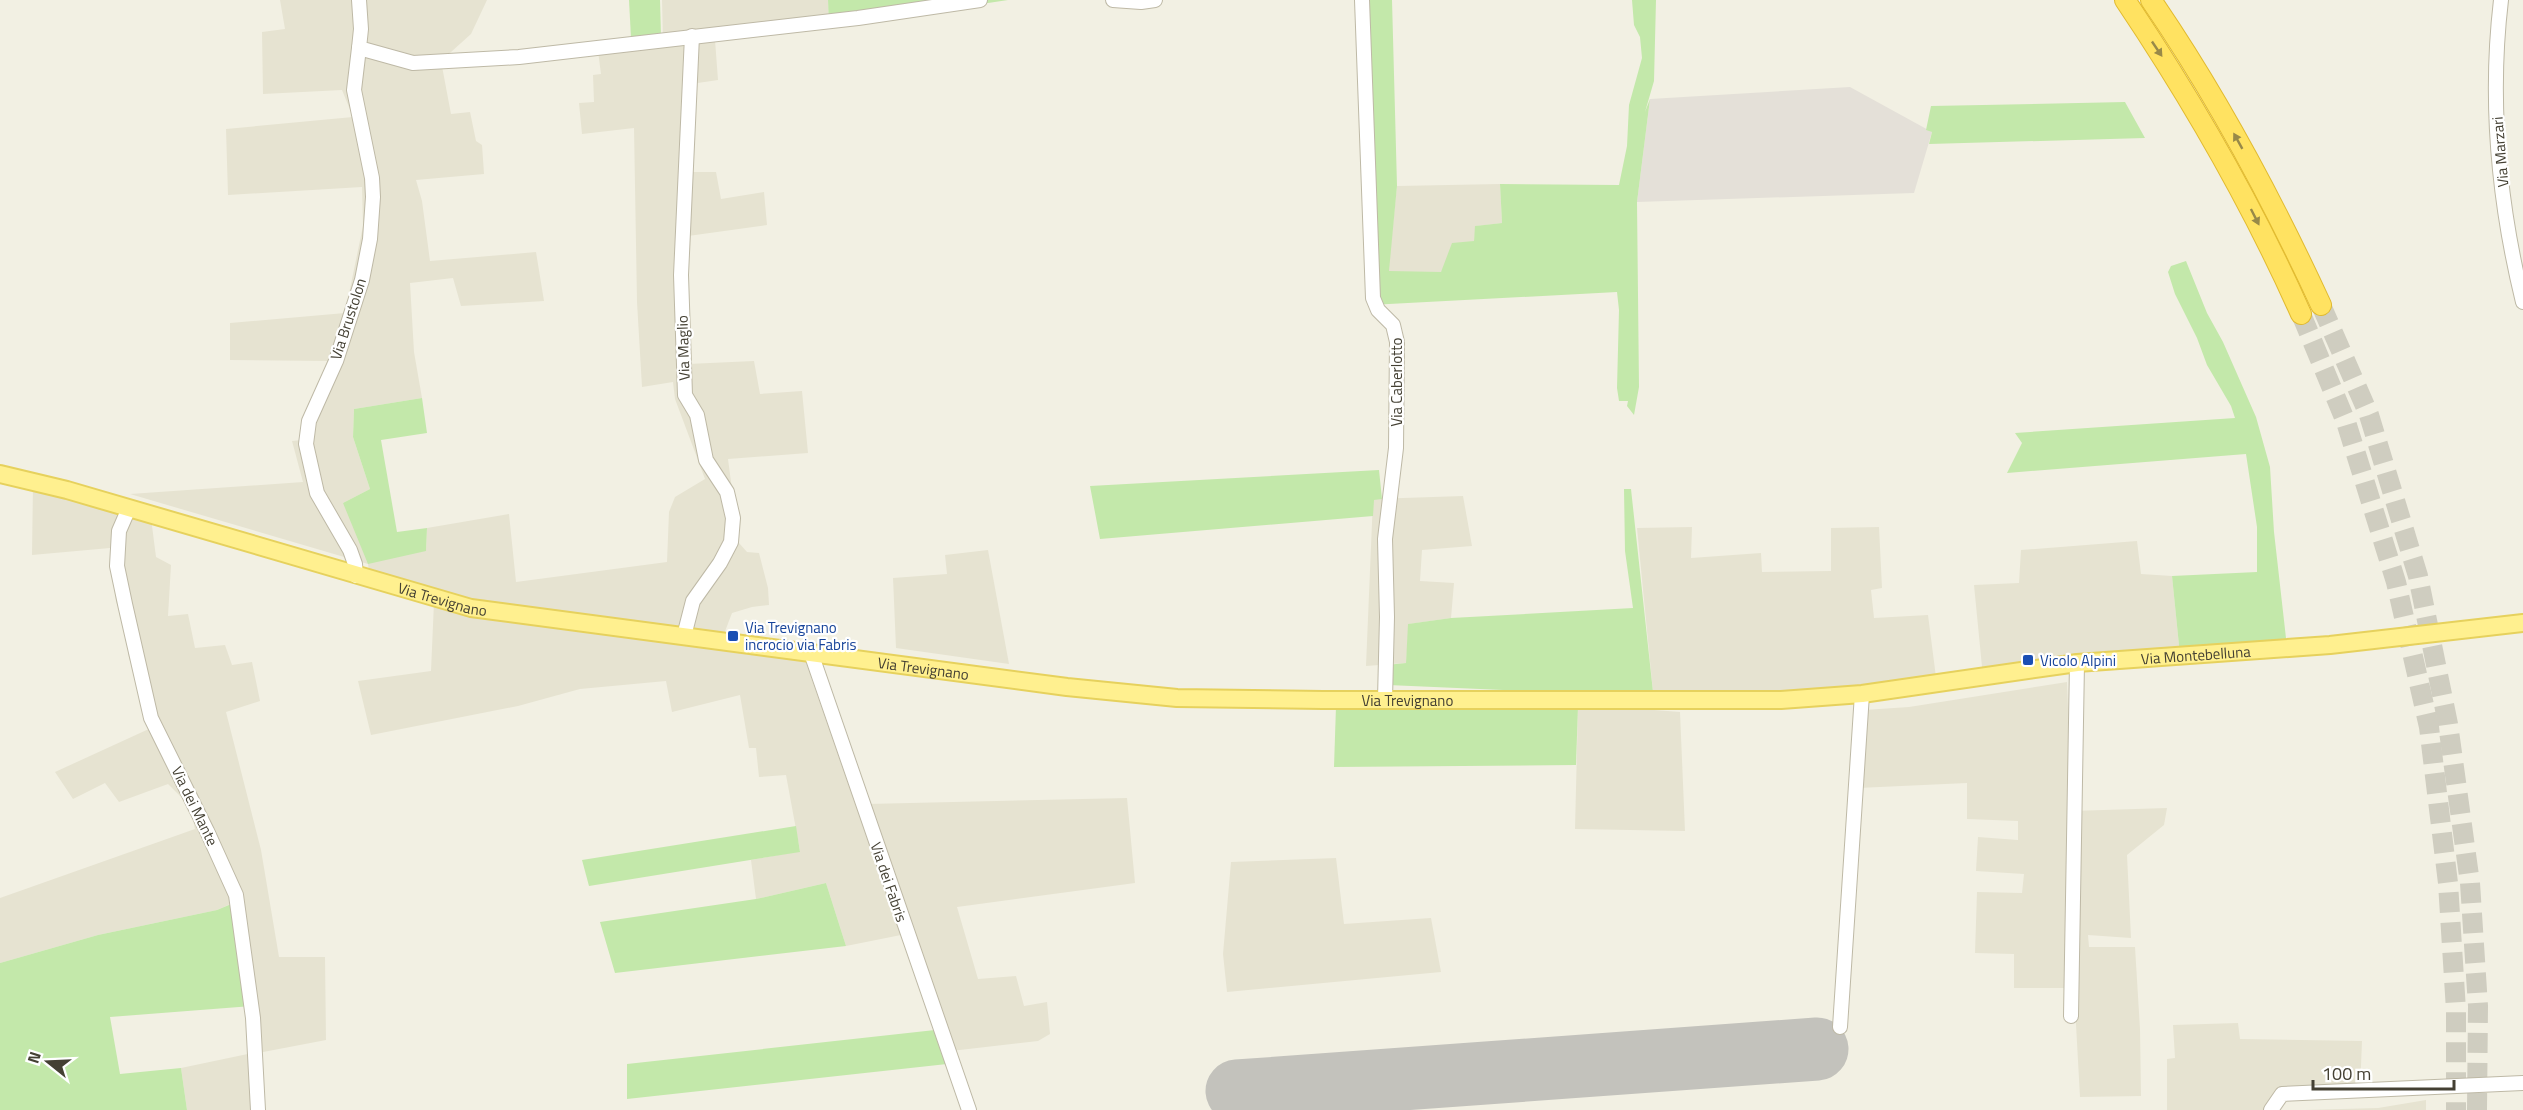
<svg xmlns="http://www.w3.org/2000/svg" width="2523" height="1110" font-family="'Titillium Web',sans-serif">
	<style>
		.residential { fill: #e6e3d1 }
		.industrial { fill: #e4e0d8 }
		.green { fill: #c3e8aa }
		.lines { fill: none; stroke-linecap: round; stroke-linejoin: round }
		.runway { stroke: #c3c2bc; stroke-width: 63 }
		.highway-tunnel { stroke: #cfcdc0; stroke-width: 20; stroke-dasharray: 20 10; stroke-linecap: butt }
		.minor-casing { stroke: #beb9a6; stroke-width: 16 }
		.major-casing { stroke: #e6d15d; stroke-width: 20 }
		.highway-casing { stroke: #e1ba2f; stroke-width: 22 }
		.minor { stroke: #fff; stroke-width: 14 }
		.major { stroke: #fff08f; stroke-width: 16 }
		.highway { stroke: #ffe261; stroke-width: 20 }
		.oneway { fill: #988948 }
		.transit-dot { fill: #1a4fb4; stroke: #fff; stroke-width: 2 }
		.labels { text-anchor: middle; dominant-baseline: central; stroke-width: 4.5; stroke-linejoin: round; paint-order: stroke }
		.street-label { font-size: 15px; fill: #444033; stroke: #fff }
		.transit-label { font-size: 15px; fill: #164399; stroke: #fff; text-anchor: start }
	</style>
	<rect width="100%" height="100%" fill="#f2f0e3"/>
	<!-- residential -->
	<g class="residential">
		<path d="M280,0H487L471,34L441,61L451,114L470,112L476,141L482,145L484,174L416,180L422,201L430,261L536,252L544,301L461,306L453,278L410,283L414,352L422,398L354,409L353,437L370,489L343,503L426,551L427,528L509,514L516,582L667,562L669,512L675,497L705,479L675,399L673,382L642,387L637,302L634,128L582,134L579,103L594,102L593,75L601,74L598,51L663,41L662,0H828L829,27L715,40L718,80L691,84L689,172H716L721,199L764,192L767,225L688,236V364L754,361L760,394L802,391L808,453L728,459L739,543L747,552L759,553L768,588L769,605L752,607L732,613L724,634L498,607L369,571L368,564L130,494L303,482L292,441L302,440L329,361L230,360V323L345,313L363,226L362,187L228,195L226,129L353,117L342,90L263,94L262,32L285,29Z"/>
		<path d="M1500,184L1502,223L1476,226L1474,241L1441,272H1388L1397,186Z"/>
		<path d="M33,484L151,518L156,557L171,565L168,616L188,614L195,648L225,645L232,665L252,662L260,701L226,712L261,850L279,957H325L326,1040L258,1053L263,1110H187L181,1068L257,1052L235,902L217,910L98,935L0,963V898L195,829L190,806L168,784L119,802L105,783L73,799L55,772L151,728L128,654V628L116,602L110,548L32,555Z"/>
		<path d="M1463,496L1472,546L1422,550L1420,581L1454,583L1451,618L1409,624L1406,663L1366,666L1373,499Z"/>
		<path d="M1692,527L1691,558L1761,553L1762,572L1831,571V528L1879,527L1882,588L1871,590L1874,618L1928,615L1937,685L1866,695L1653,692L1637,528Z"/>
		<path d="M2137,541L2141,574L2172,576L2180,655L1983,677L1974,585L2019,583L2021,550Z"/>
		<path d="M988,550L1009,664L896,648L893,578L947,574L945,555Z"/>
		<path d="M434,602L809,654L811,677L901,935L846,946L826,883L756,899L751,860L800,851L786,775L759,777L756,748H749L740,695L672,712L666,681L580,689L518,706L371,735L358,681L431,671Z"/>
		<path d="M2067,682L2072,811L2167,808L2164,825L2127,855L2131,938L2088,935L2089,947H2135L2140,1029L2141,1096L2080,1097L2074,988H2014V954L1975,953L1977,892L2022,893L2024,874L1976,871L1978,837L2018,840V821L1967,819V783L1858,788L1864,710L1909,707Z"/>
		<path d="M1578,707H1616L1680,712L1685,831L1575,829Z"/>
		<path d="M1127,798L1135,883L957,907L978,979L1016,976L1024,1006L1047,1002L1050,1034L1038,1041L951,1051L867,804Z"/>
		<path d="M1336,858L1344,924L1431,918L1441,972L1227,992L1223,954L1231,862Z"/>
		<path d="M2238,1023L2240,1039L2362,1041L2360,1091L2288,1094L2270,1110H2167V1059L2175,1058L2173,1025Z"/>
		<path d="M2426,1100V1110H2305L2378,1108Z"/>
	</g>
	<!-- industrial -->
	<path class="industrial" d="M1850,87L1932,132L1914,193L1637,202L1650,99Z"/>
	<!-- green -->
	<g class="green">
		<path d="M629,0H660L661,36L631,38Z"/>
		<path d="M828,0H1008L829,27Z"/>
		<path d="M1360,0H1392L1397,186L1389,271L1441,272L1452,243L1474,241L1475,226L1502,223L1500,184L1619,185L1627,146L1629,105L1642,58L1640,37L1634,25L1632,0H1656L1654,81L1645,112L1650,99L1637,202L1639,387L1634,415L1627,406L1628,401H1619L1617,388L1619,310L1617,292L1370,305Z"/>
		<path d="M2125,102L2145,138L1929,144L1932,132L1926,130L1931,106Z"/>
		<path d="M2186,261L2207,313L2223,342L2256,417L2270,467L2274,532L2287,647L2180,655L2172,576L2257,572V527L2246,454L2007,473L2022,443L2015,433L2235,418L2231,406L2207,365L2197,338L2175,294L2168,272L2171,266Z"/>
		<path d="M422,398L427,433L381,440L397,532L427,528L426,551L368,564L343,503L370,489L353,437L354,409Z"/>
		<path d="M1379,470L1382,499L1374,500L1373,516L1100,539L1090,486Z"/>
		<path d="M1624,489H1631L1653,692L1527,691L1388,685L1386,665L1406,663L1408,624L1451,618L1633,608L1625,551Z"/>
		<path d="M1336,706L1578,707L1576,765L1334,767Z"/>
		<path d="M796,826L800,852L589,886L582,860Z"/>
		<path d="M826,883L846,946L615,973L600,922L756,899Z"/>
		<path d="M236,902L252,1006L110,1017L120,1074L181,1068L187,1110H0V963L98,935L217,910Z"/>
		<path d="M935,1030L947,1064L627,1099V1064Z"/>
	</g>
	<g class="lines">
		<!-- runway -->
		<path class="runway" d="M1237,1091L1817,1049"/>
		<!-- highway-tunnel -->
		<g class="highway-tunnel">
			<path d="M2321,305L2369,415L2418,576L2448,724L2470,883L2478,1006L2477,1110"/>
			<path d="M2301,314L2346,422L2396,582L2429,727L2448,883L2456,1010V1110"/>
		</g>
		<!-- minor casing -->
		<g class="minor-casing">
			<g id="minor">
				<path d="M359,0L361,29L359,48L413,63L519,57L858,18L980,0"/>
				<path d="M1113,0L1141,2L1155,0"/>
				<path d="M1362,0L1373,298L1378,310L1393,325L1397,342L1396,448L1385,539L1387,617L1385,699"/>
				<path d="M2501,0C2489,101 2499,204 2523,302"/>
				<path d="M129,508L119,531L117,566L125,604L151,718L207,831L236,895L253,1018L258,1110"/>
				<path d="M356,576L355,564L350,550L317,493L306,444L309,421L336,361L362,280L370,239L373,197L372,178L354,90L359,48"/>
				<path d="M684,636L693,601L720,563L731,542L733,518L727,492L706,460L697,415L685,395L681,275L692,36"/>
				<path d="M811,653L969,1110"/>
				<path d="M2071,1016L2077,663"/>
				<path d="M1840,1027L1862,694"/>
				<path d="M2271,1110L2282,1094L2523,1083"/>
			</g>
		</g>
		<!-- major casing -->
		<g class="major-casing">
			<g id="major">
				<path id="s1" d="M0,474L67,490L471,608L1067,687L1177,698L1323,700H1781L1862,694L2077,663L2330,645L2523,623"/>
			</g>
		</g>
		<!-- highway casing -->
		<g class="highway-casing">
			<g id="highway">
				<path d="M2125,0C2192,100 2252,204 2301,314"/>
				<path d="M2151,0C2217,96 2272,199 2321,305"/>
			</g>
		</g>
		<!-- minor -->
		<use href="#minor" class="minor"/>
		<!-- major -->
		<use href="#major" class="major"/>
		<!-- highway -->
		<use href="#highway" class="highway"/>
	</g>
	<!-- one-way arrows -->
	<defs><path id="oneway-solid" d="M-6-.8H1V-3.2L6.5 0L1 3.2V.8H-6Z" transform="scale(1.5)"/></defs>
	<g class="oneway">
		<use href="#oneway-solid" transform="translate(2157 49) rotate(56)"/>
		<use href="#oneway-solid" transform="translate(2238 141) rotate(-119)"/>
		<use href="#oneway-solid" transform="translate(2255 217) rotate(63)"/>
	</g>
	<!-- markers -->
	<g class="transit-dot">
		<rect x="727" y="630" width="12" height="12" rx="3"/>
		<rect x="2022" y="654" width="12" height="12" rx="3"/>
	</g>
	<g class="labels">
		<!-- street labels -->
		<g class="street-label">
			<text transform="translate(2500 152) rotate(-95)">Via Marzari</text>
			<text transform="translate(348 319) rotate(-72)">Via Brustolon</text>
			<text transform="translate(683 348) rotate(-92)">Via Maglio</text>
			<text transform="translate(1396 382) rotate(-90)">Via Caberlotto</text>
			<text stroke="none"><textPath href="#s1" startOffset="460">Via Trevignano</textPath></text>
			<text stroke="none"><textPath href="#s1" startOffset="2223">Via Montebelluna</textPath></text>
			<text stroke="none"><textPath href="#s1" startOffset="946">Via Trevignano</textPath></text>
			<text stroke="none"><textPath href="#s1" startOffset="1432">Via Trevignano</textPath></text>
			<text transform="translate(195 806) rotate(64)">Via dei Mante</text>
			<text transform="translate(889 882) rotate(71)">Via dei Fabris</text>
		</g>
		<!-- transit labels -->
		<g class="transit-label">
			<text x="745" y="627">Via Trevignano<tspan x="745" dy="17">incrocio via Fabris</tspan></text>
			<text x="2040" y="660">Vicolo Alpini</text>
		</g>
	</g>
	<!-- north arrow -->
	<g transform="translate(48 1062) rotate(288)" stroke="#ffffff" stroke-width="4.5" paint-order="stroke">
	<path d="M0-4.5L10 22L0 15L-10 22Z" fill="#444033"/>
	<text y="-9" font-size="16" font-weight="bold" text-anchor="middle" fill="#444033">N</text>
	</g>
	<!-- scale -->
	<path d="M2313 1080v9h141v-9" fill="none" stroke="#444033" stroke-width="3"/>
	<text x="2322" y="1080" font-size="18" fill="#444033" stroke="#ffffff" stroke-width="4.5" paint-order="stroke">100 m</text>
</svg>
